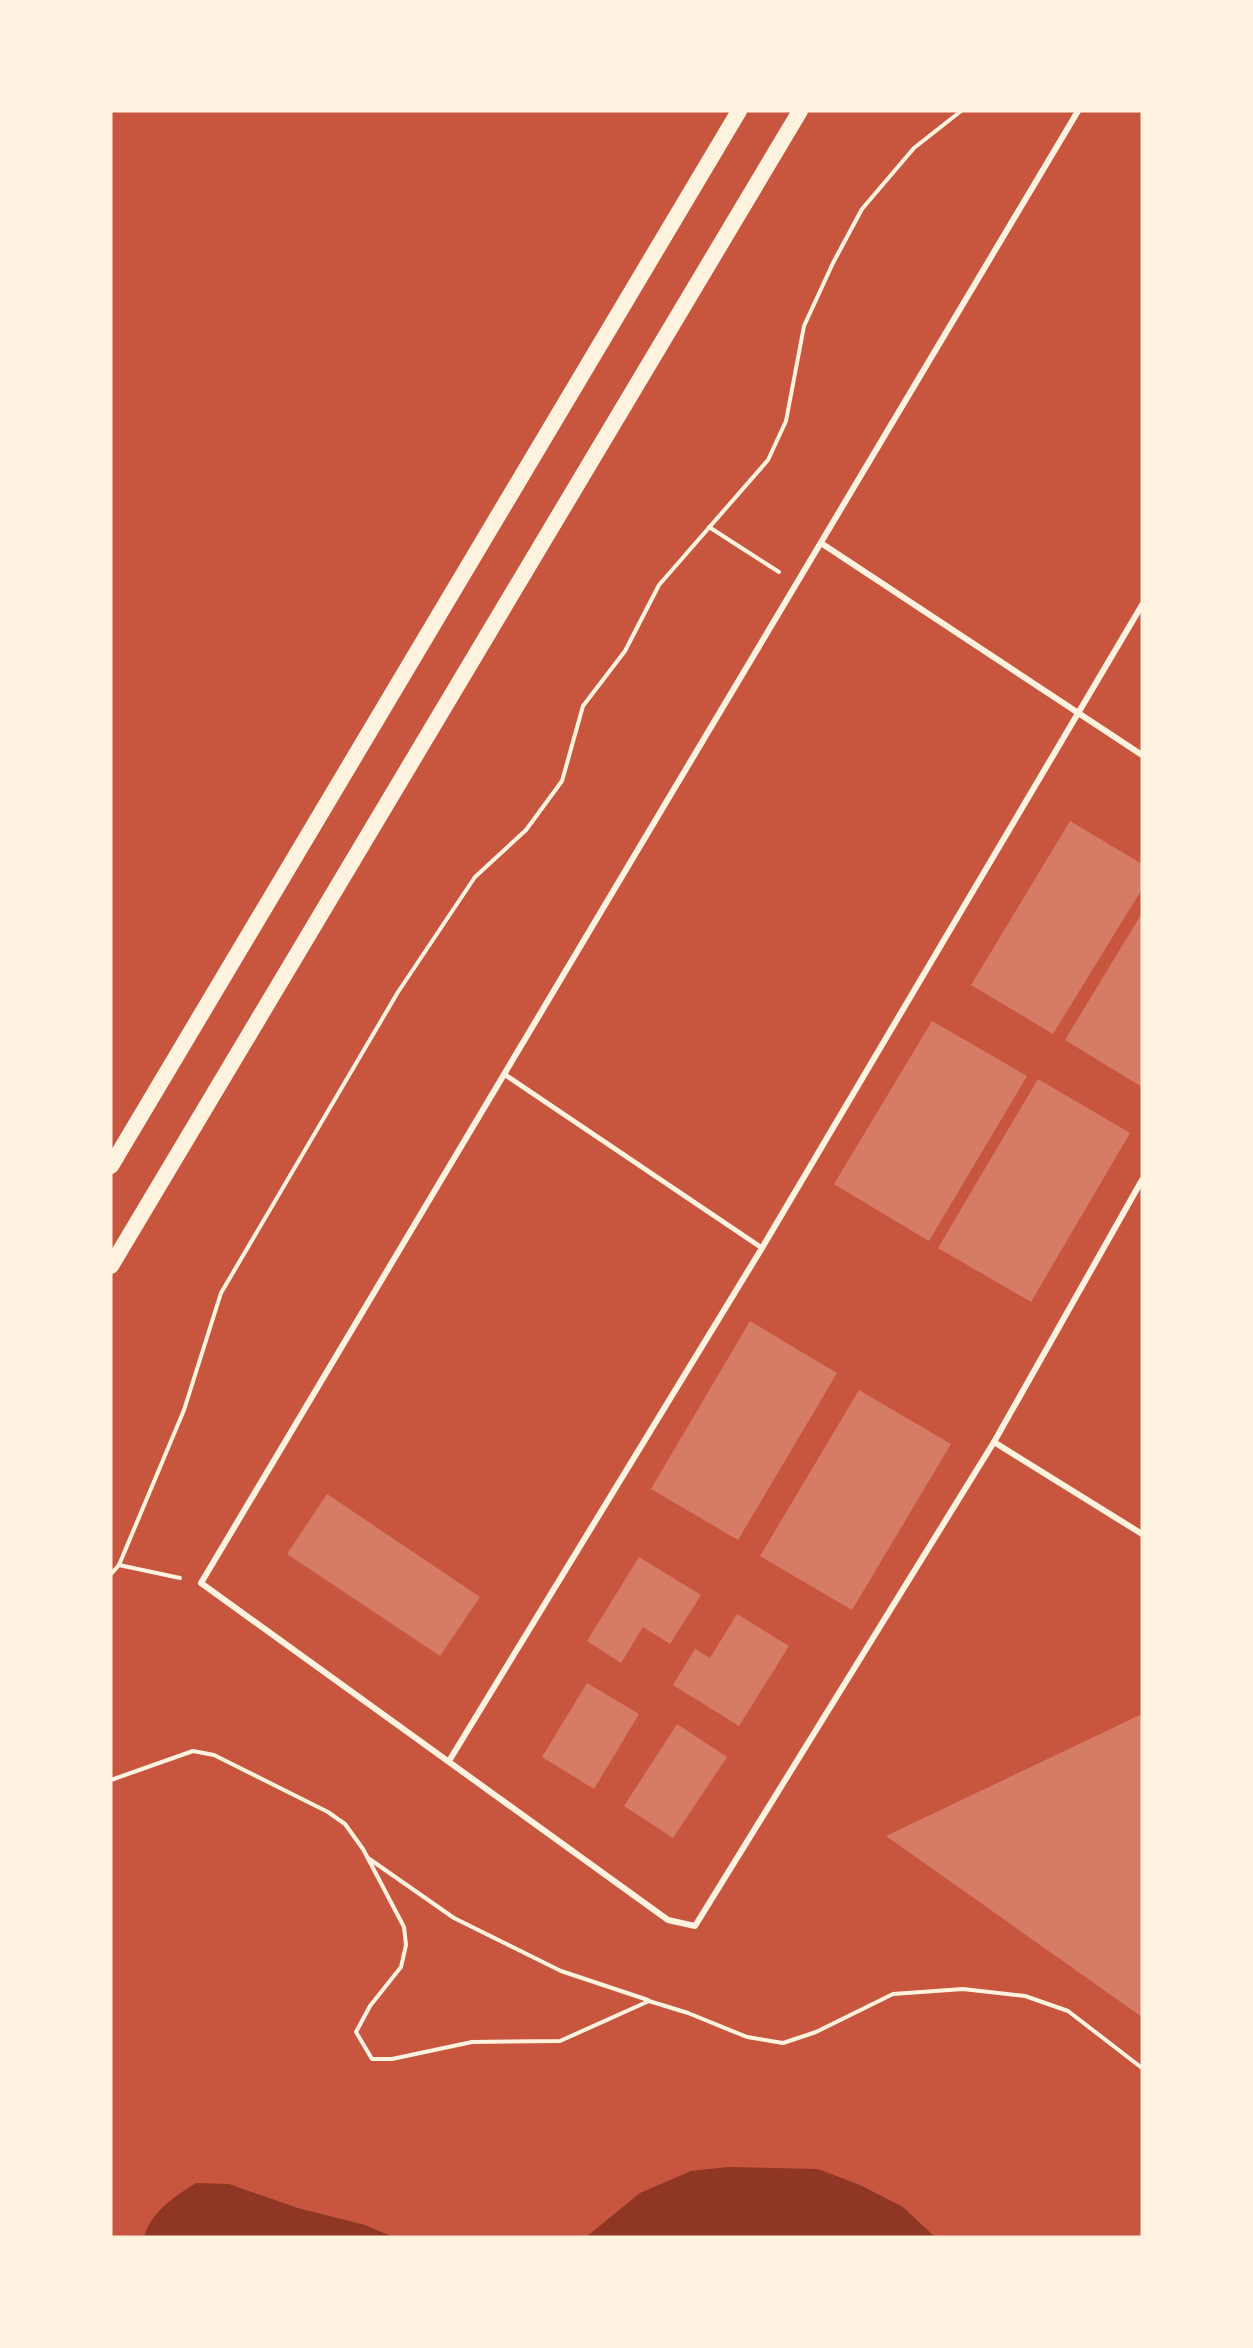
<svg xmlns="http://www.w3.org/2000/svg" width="1253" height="2348" font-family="Raleway,sans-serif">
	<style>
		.water { fill: #8f3625 }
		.building { fill: #d67c66 }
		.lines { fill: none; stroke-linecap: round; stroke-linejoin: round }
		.path { stroke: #fff3e0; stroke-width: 4 }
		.pedestrian { stroke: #fff3e0; stroke-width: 5 }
		.minor { stroke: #fff3e0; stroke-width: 6 }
		.trunk { stroke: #fff3e0; stroke-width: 16 }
	</style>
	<rect width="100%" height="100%" fill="#c8553d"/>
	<!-- water -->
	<g class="water">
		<path d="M728,2167L818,2169L860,2185L903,2207L935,2237H586L640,2193L691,2171Z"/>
		<path d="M196,2183L229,2184L298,2208L365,2225L393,2237H144C151,2212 175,2196 196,2183Z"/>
	</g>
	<!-- building -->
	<g class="building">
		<path d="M1070,821L1142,864V889L1053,1034L971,985Z"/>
		<path d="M1142,913V1087L1065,1040Z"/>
		<path d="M932,1021L1027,1076L929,1241L834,1184Z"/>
		<path d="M1038,1079L1130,1133L1031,1302L938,1248Z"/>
		<path d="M750,1321L837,1373L738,1540L651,1489Z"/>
		<path d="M859,1390L951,1444L852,1610L760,1556Z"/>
		<path d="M327,1494L480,1597L440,1656L287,1554Z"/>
		<path d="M639,1557L701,1595L670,1644L643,1627L621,1663L587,1641Z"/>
		<path d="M737,1614L789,1646L739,1726L673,1685L695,1649L710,1658Z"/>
		<path d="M587,1683L639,1714L594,1789L542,1757Z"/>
		<path d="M1142,1714V2017L886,1836Z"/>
		<path d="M677,1724L727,1757L673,1838L624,1806Z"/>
	</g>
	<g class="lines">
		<!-- path -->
		<g class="path">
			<path d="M709,527L779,572"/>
			<path d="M119,1565L180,1578"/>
			<path d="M111,1574L119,1565L184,1410L221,1293L398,992L475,877L526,830L562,781L583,706L625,651L659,585L768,460L786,421L804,326L833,263L862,209L914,148L961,111"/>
			<path d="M111,1780L193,1751L214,1755L328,1812L345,1824L363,1849L404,1927L406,1945L401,1967L370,2006L356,2032L372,2059H392L472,2042L560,2041L649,2001L688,2013L747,2037L783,2043L816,2032L893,1994L963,1989L1025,1996L1068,2011L1142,2068"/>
			<path d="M368,1858L454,1918L561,1971L648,2000"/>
		</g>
		<!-- pedestrian -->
		<path class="pedestrian" d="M504,1074L762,1248"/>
		<!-- minor -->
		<g class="minor">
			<path d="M1078,111L201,1583L668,1920L695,1926L994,1442L1142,1180"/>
			<path d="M821,543L1142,755"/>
			<path d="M994,1442L1142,1534"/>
			<path d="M449,1761L762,1248L1142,605"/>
		</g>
		<!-- trunk -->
		<g class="trunk">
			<path d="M111,1166L739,111"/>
			<path d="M111,1266L800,111"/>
		</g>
	</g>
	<!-- border -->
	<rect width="1253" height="2348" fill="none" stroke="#fff3e0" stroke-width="225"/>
</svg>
